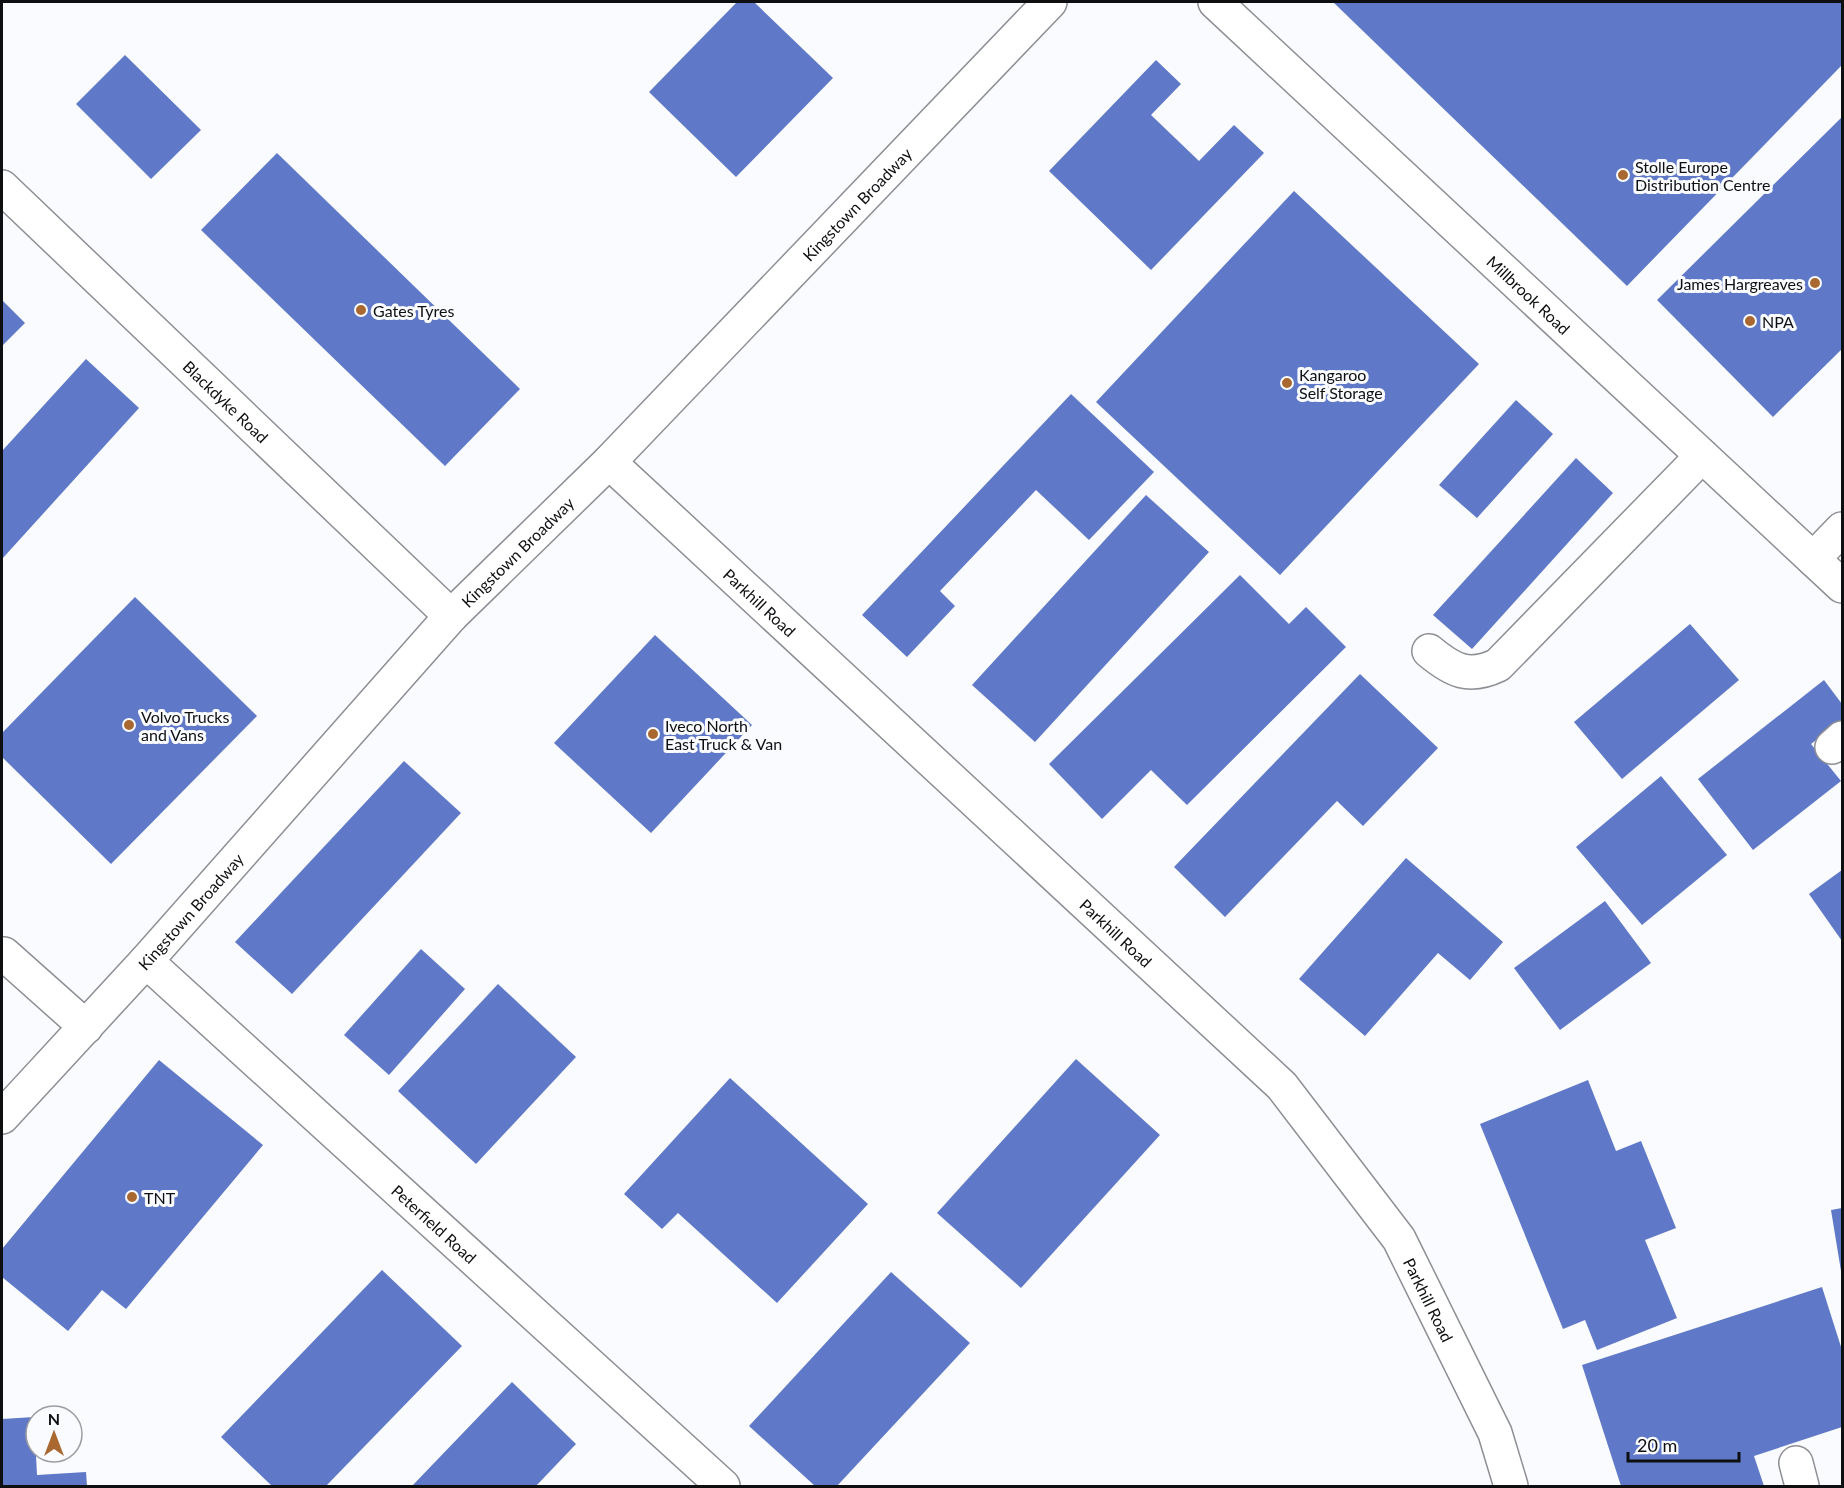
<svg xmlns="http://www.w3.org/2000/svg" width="1844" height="1488" font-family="Lato,sans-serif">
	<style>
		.building { fill: #5f78c7 }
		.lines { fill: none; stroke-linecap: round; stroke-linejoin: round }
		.minor-casing { stroke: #8d8f94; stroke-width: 36 }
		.minor { stroke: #fff; stroke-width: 33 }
		.poi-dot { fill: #a86830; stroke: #f9fbfe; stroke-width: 2 }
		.labels { text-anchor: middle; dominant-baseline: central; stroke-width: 6; stroke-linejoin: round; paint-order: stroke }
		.poi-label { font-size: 16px; fill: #0e0f11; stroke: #f9fbfe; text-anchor: start }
		.street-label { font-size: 16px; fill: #0e0f11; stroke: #f9fbfe }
	</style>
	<rect width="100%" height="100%" fill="#f9fbfe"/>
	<!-- building -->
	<g class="building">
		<path d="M737,2H754L833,78L736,177L649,92Z"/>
		<path d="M1333,2H1842V65L1627,286Z"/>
		<path d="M125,55L201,130L151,179L76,104Z"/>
		<path d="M1156,60L1181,84L1151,115L1199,161L1234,125L1264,153L1151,270L1049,171Z"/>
		<path d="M1842,117V349L1773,417L1657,300Z"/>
		<path d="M277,153L520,389L445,466L201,230Z"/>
		<path d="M1294,191L1479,364L1280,575L1096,402Z"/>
		<path d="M2,300L25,323L2,346Z"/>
		<path d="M86,359L139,408L2,559V451Z"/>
		<path d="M1071,394L1154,472L1089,540L1036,490L940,591L955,606L907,657L862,615Z"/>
		<path d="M1516,400L1553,434L1477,518L1439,485Z"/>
		<path d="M1576,458L1613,493L1472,649L1433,615Z"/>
		<path d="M1146,495L1209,552L1035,742L972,685Z"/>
		<path d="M1240,575L1289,624L1306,607L1346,647L1187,805L1151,770L1102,819L1049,764Z"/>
		<path d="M135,597L257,716L111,864L2,757V733Z"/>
		<path d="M1690,624L1739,680L1622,779L1574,722Z"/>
		<path d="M655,635L752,725L651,833L554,743Z"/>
		<path d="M1360,674L1438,748L1363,826L1337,801L1225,917L1174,867Z"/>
		<path d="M1824,680L1842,704V720L1811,744L1841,781L1753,850L1698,779Z"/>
		<path d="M404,761L461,813L292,994L235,942Z"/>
		<path d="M1661,776L1727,855L1642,925L1576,847Z"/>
		<path d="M1406,858L1503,942L1470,980L1438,953L1365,1036L1299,979Z"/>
		<path d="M1842,870V941L1809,894Z"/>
		<path d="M1605,901L1651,963L1560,1030L1514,968Z"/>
		<path d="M421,949L465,989L389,1075L344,1035Z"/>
		<path d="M498,984L576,1057L476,1164L398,1091Z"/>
		<path d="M1076,1059L1160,1135L1021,1288L937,1213Z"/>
		<path d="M159,1060L263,1145L126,1309L102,1290L68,1331L2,1277V1249Z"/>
		<path d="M730,1078L868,1204L777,1303L678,1213L662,1229L624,1194Z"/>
		<path d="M1588,1080L1616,1151L1641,1141L1676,1228L1645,1240L1677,1318L1597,1350L1585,1320L1563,1329L1480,1124Z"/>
		<path d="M1842,1208V1271H1841L1831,1210Z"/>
		<path d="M382,1270L462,1346L326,1486H272L221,1437Z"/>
		<path d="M891,1272L970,1343L837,1486H815L749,1426Z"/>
		<path d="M1822,1287L1842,1350V1427L1754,1456L1764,1486H1621L1582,1365Z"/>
		<path d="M512,1382L576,1444L536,1486H412Z"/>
		<path d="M34,1417L37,1475L86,1472L87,1486H2V1419Z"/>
	</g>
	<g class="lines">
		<!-- minor casing -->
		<g class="minor-casing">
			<g id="minor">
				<path id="s1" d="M1215,2L1842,586"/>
				<path id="s2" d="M2,187L451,616"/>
				<path id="s3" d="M609,462L1282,1086L1399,1239L1495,1433L1511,1486"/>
				<path d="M1813,559L1842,529"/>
				<path d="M1429,651C1453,671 1469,679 1498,665L1702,456"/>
				<path d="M1832,747L1842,738"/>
				<path d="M4,954L86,1027"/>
				<path id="s4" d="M146,961L723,1486"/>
				<path id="s5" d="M2,1117L146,961L451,616L609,462L1050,2"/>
				<path d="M1796,1463L1802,1486"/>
			</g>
		</g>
		<!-- minor -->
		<use href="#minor" class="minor"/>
	</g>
	<!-- markers -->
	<g class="poi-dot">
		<circle cx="1623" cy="175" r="6"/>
		<circle cx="1815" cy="283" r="6"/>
		<circle cx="361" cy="310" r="6"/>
		<circle cx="1750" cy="321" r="6"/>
		<circle cx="1287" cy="383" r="6"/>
		<circle cx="129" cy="725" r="6"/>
		<circle cx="653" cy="734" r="6"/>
		<circle cx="132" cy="1197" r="6"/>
	</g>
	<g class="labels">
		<!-- poi labels -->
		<g class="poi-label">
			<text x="1635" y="166">Stolle Europe<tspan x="1635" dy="18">Distribution Centre</tspan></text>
			<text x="1803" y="283" text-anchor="end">James Hargreaves</text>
			<text x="373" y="310">Gates Tyres</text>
			<text x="1762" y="321">NPA</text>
			<text x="1299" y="374">Kangaroo<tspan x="1299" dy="18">Self Storage</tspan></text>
			<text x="141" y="716">Volvo Trucks<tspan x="141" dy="18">and Vans</tspan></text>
			<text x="665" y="725">Iveco North<tspan x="665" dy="18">East Truck &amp; Van</tspan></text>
			<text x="144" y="1197">TNT</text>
		</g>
		<!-- street labels -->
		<g class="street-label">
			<text stroke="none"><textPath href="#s5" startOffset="1251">Kingstown Broadway</textPath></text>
			<text stroke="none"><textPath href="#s1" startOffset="429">Millbrook Road</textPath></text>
			<text stroke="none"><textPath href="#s2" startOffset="310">Blackdyke Road</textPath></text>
			<text stroke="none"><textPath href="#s5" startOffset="765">Kingstown Broadway</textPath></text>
			<text stroke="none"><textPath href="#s3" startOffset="206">Parkhill Road</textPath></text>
			<text stroke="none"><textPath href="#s5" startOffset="279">Kingstown Broadway</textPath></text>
			<text stroke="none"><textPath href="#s3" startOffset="692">Parkhill Road</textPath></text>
			<text stroke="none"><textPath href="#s4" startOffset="390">Peterfield Road</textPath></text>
			<text stroke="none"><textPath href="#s3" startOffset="1178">Parkhill Road</textPath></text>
		</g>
	</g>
	<!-- border -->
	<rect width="1844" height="1488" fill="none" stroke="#0e0f11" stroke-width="6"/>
	<!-- north arrow -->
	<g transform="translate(54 1434)"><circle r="28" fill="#f9fbfe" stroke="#9b9d9f" stroke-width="1.5"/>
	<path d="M0-4.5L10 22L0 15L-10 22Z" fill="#a86830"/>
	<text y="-9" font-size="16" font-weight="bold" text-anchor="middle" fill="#0e0f11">N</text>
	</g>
	<!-- scale -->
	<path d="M1628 1452v9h111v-9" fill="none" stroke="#0e0f11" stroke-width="3"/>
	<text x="1637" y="1452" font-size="18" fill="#0e0f11" stroke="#f9fbfe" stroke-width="4.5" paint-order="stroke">20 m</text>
</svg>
